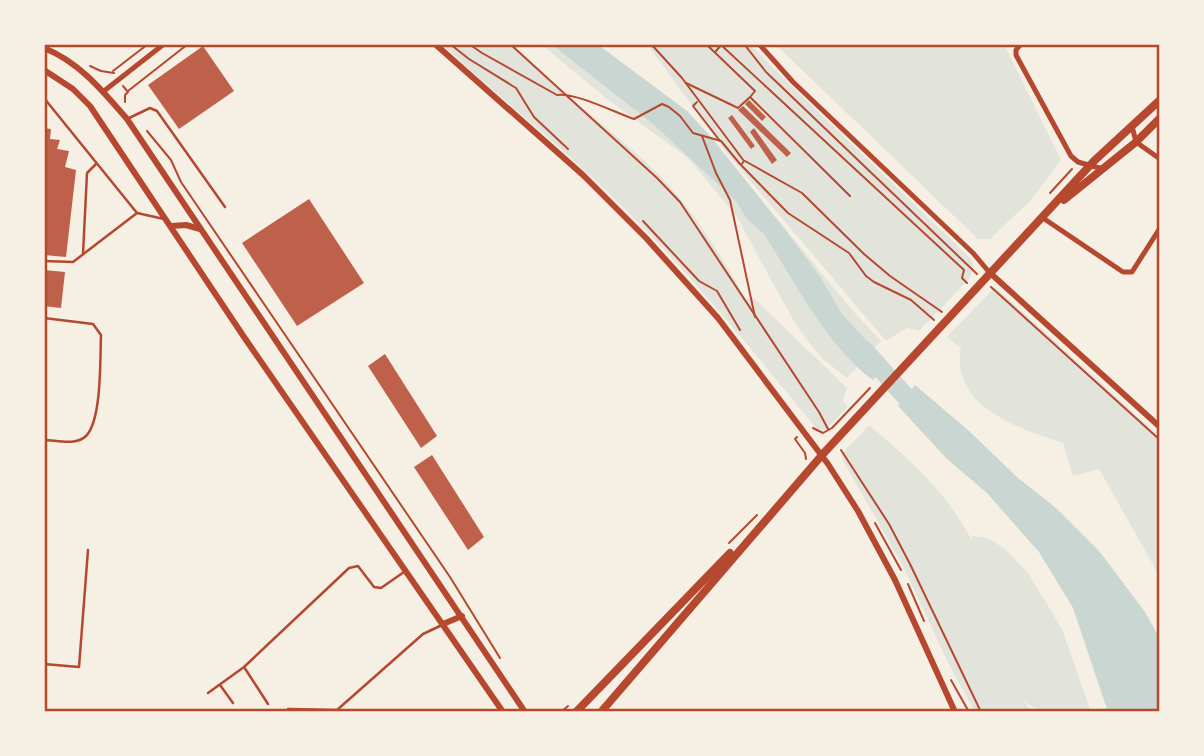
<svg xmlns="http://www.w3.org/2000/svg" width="1204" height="756" font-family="'Varela Round',sans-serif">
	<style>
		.green { fill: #e2e4dc }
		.water { fill: #c9d6d2 }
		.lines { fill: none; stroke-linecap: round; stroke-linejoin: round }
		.river { stroke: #c9d6d2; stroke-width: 19 }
		.building { fill: #bf614a }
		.path { stroke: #b5482f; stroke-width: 2 }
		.service { stroke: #b5482f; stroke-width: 2.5 }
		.minor { stroke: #b5482f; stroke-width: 5 }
		.tertiary { stroke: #b5482f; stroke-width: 6 }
		.primary { stroke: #b5482f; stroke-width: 8 }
		.neatline { fill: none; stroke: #b5482f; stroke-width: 2.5 }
	</style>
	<rect width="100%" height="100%" fill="#f6efe4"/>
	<!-- green -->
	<g class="green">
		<path d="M442,44H513C557,93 614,129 660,176C695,212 721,256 746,299L754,298L847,388L843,401L848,407L825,430L817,429C756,355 696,280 628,212C569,153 503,101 442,44Z"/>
		<path d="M541,44H589L726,157L853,311L881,341L847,378L824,360L806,339L793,320L737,217L688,158L607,99Z"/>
		<path d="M647,44H750L778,73L970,258L974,265L970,278L919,331L907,328L886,341L726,152Z"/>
		<path d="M775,44H1004L1061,160L1031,200L990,239H978Z"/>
		<path d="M995,287L1160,437V577L1099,469L1073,476L1063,443C1021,429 950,407 961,348L947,337Z"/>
		<path d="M869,425C909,459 948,493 972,541V536L988,538L1005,549L1028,573L1062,629L1091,712C1070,712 1039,718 1024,700L1028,707L1036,712H975L950,667L903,566L842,459V454Z"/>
	</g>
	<!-- water -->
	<g class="water">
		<path d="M551,44H597L687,111L711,137L787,232L821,278L842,314L888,364L873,380C826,346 795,281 763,233L748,220L735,200L653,124Z"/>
		<path d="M915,385L968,430L1018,478L1056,508L1100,552L1145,612L1160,639V712H1108L1073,608L1039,552L987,493L947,459L898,406Z"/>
	</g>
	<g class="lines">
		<!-- river -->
		<path class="river" d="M864,350L923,416"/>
	</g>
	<!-- building -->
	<g class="building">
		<path d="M203,46L234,91L179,129L148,85Z"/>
		<path d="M749,100L766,117L762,121L745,104Z"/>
		<path d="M743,106L791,153L787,157L738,110Z"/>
		<path d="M732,115L755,146L751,149L728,118Z"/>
		<path d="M44,128L51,129L50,139L60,140L57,149L69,151L65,167L76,170L66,257L44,255Z"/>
		<path d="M754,128L777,160L772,164L750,132Z"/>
		<path d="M309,199L364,283L297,326L242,243Z"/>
		<path d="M44,270L65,272L61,308L44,306Z"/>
		<path d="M385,354L437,436L421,448L368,366Z"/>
		<path d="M432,455L484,537L468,550L414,467Z"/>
	</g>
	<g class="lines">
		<!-- path -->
		<g class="path">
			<path d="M450,44L469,59L516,88L534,117L568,149"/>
			<path d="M469,44L482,53L557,95C575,92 616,113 634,119L662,104L669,107L680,116L693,133L721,141L740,164"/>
			<path d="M510,44L657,178L680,202L819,412L828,429"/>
			<path d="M651,44L682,78L744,161L741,165L788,213L849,253L866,276L874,282L911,300L934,320"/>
			<path d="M706,44L755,91L751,96"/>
			<path d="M720,44L964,270L962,278L967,283"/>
			<path d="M744,44L766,72L977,274"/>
			<path d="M716,51L722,44"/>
			<path d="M90,66L101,71L114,73"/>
			<path d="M113,71L148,44"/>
			<path d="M686,83L738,108L750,97L850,196"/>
			<path d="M123,86L128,92L125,95V102"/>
			<path d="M128,91L188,44"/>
			<path d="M697,102L693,106L720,141"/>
			<path d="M147,131L171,160L181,182L450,577L500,658"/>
			<path d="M702,136L716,173L730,200L755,317"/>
			<path d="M745,161L802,193L864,254L890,276L942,312"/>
			<path d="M1050,193L1072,169"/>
			<path d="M643,221L699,281L717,291L740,330"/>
			<path d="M991,287L1160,440"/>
			<path d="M813,428L823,433L832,428L870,388"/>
			<path d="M797,437L795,439L805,453L806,459"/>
			<path d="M841,450L889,524L910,564L981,712"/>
			<path d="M875,523L901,570"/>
			<path d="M729,543L757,515"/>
			<path d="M908,584L924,621"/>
			<path d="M951,680L969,712"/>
			<path d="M561,712L568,706"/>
		</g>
		<!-- service -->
		<g class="service">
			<path d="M44,98L137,213L73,262L44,261"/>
			<path d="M127,119L150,108L157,111L225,207"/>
			<path d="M137,213L164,219"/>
			<path d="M83,254L87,173L96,164"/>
			<path d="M44,318L93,324L101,335C100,358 102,420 86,436C76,446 56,440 44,440"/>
			<path d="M44,664L79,667L88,550"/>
			<path d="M244,667L268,704"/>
			<path d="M220,685L233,703"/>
			<path d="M208,693L244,667L349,568L358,566L374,587L381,588L404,572"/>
			<path d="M288,709L337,710L423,634L442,625"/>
		</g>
		<!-- minor -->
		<g class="minor">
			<path d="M759,44L793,82L973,253L989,272"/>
			<path d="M1021,44L1016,50V55L1071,156L1078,162L1103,169"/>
			<path d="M104,91L164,44"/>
			<path d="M1132,126L1136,142L1160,159"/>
			<path d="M1043,218L1123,272H1132L1160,228"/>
		</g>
		<!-- tertiary -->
		<g class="tertiary">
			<path d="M435,44L583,175L646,238L718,318L828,464L858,511L895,580L955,712"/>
			<path d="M44,48C79,62 102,90 127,119L525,712"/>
			<path d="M44,70L73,89L90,106L244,337L503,712"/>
			<path d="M171,226L186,225L200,229"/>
			<path d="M989,272L1160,427"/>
			<path d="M443,624L462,616"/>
		</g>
		<!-- primary -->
		<g class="primary">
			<path d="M1064,200L1136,142L1160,118"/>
			<path d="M576,712L730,553"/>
			<path d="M601,712L822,455L1094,161L1160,100"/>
		</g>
	</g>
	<!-- border -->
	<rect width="1204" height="756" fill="none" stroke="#f6efe4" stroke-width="91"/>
	<rect x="46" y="46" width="1112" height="664" class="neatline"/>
</svg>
